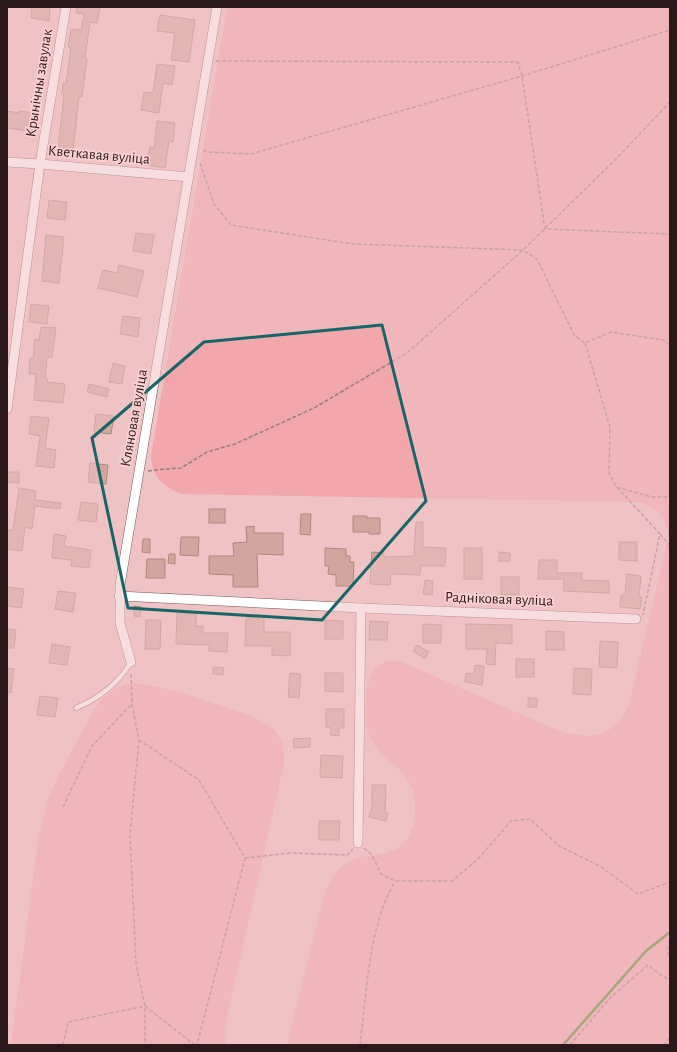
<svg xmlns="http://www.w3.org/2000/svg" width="677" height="1052" font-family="'Alegreya Sans',sans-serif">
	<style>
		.green { fill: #f2a7aa }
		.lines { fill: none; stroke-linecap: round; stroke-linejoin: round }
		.stream { stroke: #47871e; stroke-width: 2.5 }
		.building { fill: #d0a79c; stroke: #ae877c }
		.lane-casing { stroke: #795355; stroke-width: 5.5 }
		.street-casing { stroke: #795355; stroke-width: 10 }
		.path { stroke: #9c7c7d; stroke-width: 1.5; stroke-dasharray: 4 2; stroke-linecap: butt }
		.lane { stroke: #fff; stroke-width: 4.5 }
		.street { stroke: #fff; stroke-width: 9 }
		.marked { fill: none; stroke: #176667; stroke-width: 3; stroke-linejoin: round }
		.labels { text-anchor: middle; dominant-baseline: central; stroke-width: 3.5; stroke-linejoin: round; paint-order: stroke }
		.street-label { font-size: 15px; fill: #29191a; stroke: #fdd0d1 }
	</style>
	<rect width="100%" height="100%" fill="#efc3c4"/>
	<!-- green -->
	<g class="green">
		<path d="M227,7H670V1045H287L326,890C331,878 337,868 348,862C358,856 370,856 380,854C407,849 416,831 415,806C414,766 382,765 370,737C366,727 366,717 366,707C366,682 370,656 402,662L557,730C590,741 614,738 629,704L668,539C667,517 659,508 638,502L182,494C163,487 152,477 151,456Z"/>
		<path d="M136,683C166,687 199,698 227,708C239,712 251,715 261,721C267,725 274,729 278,735C284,744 285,753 284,764L224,1031L227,1045H11L38,841L43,820L48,800L55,782L96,706C108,692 118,685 136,683Z"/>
	</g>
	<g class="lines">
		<!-- stream -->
		<path class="stream" d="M563,1045L646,951L670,932"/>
	</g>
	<!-- building -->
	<g class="building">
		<path d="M32,7H50L49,21L31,18Z"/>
		<path d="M77,7H100L97,23L90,22L85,58L87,59L82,97H79L73,150L58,148L64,95L62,94L63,83H66L71,48L68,47L71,29L81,30L84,14L76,13Z"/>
		<path d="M160,15L195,20L189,62L171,60L175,33L157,31Z"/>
		<path d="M157,64L175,66L172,85L163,83L159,113L141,110L144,92L153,93Z"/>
		<path d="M7,111L19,113V111L37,113L35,132L7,128Z"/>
		<path d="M157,121L175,123L173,142L169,141L165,168L147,165L150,147L154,148Z"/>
		<path d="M49,200L67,202L65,220L47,218Z"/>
		<path d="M136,233L154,235L151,254L133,251Z"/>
		<path d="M46,235L64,237L59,283L42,281Z"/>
		<path d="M119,265L144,271L137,297L98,288L103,270L117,273Z"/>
		<path d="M31,304L49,306L47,324L29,322Z"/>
		<path d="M123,316L140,318L138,337L120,334Z"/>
		<path d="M41,327L56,328L52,357H47L45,377L47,378V382L65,384L63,403L34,400L36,374H29L30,358H33L35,339L39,340Z"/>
		<path d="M113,363L125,366L122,384L109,382Z"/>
		<path d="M89,384L109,389L107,397L87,392Z"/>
		<path d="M96,414L114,416L111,434L94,432Z"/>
		<path d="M31,416L49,418L45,448L56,450L54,468L36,466L40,436L29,434Z"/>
		<path d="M90,463L108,465L106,484L88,482Z"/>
		<path d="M7,472H19V483L7,482Z"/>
		<path d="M19,488L36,491L35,500L61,503L60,509L35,506L32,529L25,527L22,551L7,549V530H13Z"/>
		<path d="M81,502L98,504L96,522L78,520Z"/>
		<rect x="209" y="509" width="16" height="14"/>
		<path d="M301,514H311L310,535L300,534Z"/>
		<path d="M353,516H367V518H380V534H369V532H353Z"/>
		<path d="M416,522H423V547L446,548L445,566H421L420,575L391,574L390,585L370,584L372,552L384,553V557L414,556Z"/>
		<path d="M254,526V533H283V555L257,554L258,587H233V575L209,574V556H234L233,543L247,542L246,527Z"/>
		<path d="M54,534L66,536L64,546L91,550L89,568L71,566L72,560L52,558Z"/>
		<path d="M181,537H199L198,556L180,555Z"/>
		<path d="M143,539H150V553L142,552Z"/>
		<path d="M619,542H637V561L619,560Z"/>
		<path d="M325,548L346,549V556H350V562H354L353,586H336V575L328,574L329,566H325Z"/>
		<rect x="464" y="548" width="18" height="31"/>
		<path d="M499,552L510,553V561H499Z"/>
		<path d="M169,554H175V564L168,563Z"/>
		<path d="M147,559H165V578H146Z"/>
		<path d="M539,560H557V573H582V580L609,581V593L563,591L564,579H538Z"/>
		<path d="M627,574L641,576L639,597H642L640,609L620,607L621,595H625Z"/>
		<rect x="501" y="577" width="18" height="18"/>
		<path d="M425,580L433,581L432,595L423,594Z"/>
		<path d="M7,587L24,589L21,608L7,606Z"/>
		<path d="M58,591L76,593L73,612L55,609Z"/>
		<path d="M134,606L141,607L140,617L134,616Z"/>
		<path d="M177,613L196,614V626H203V633H228L227,652L209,651V645L176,644Z"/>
		<path d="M246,618H264V632H290V656L272,655V646H245Z"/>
		<path d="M146,620H161L160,649H145Z"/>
		<path d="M325,620L343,621V639H325Z"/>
		<path d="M370,621L388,622L387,640H369Z"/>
		<path d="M423,624L441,625V643H423Z"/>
		<path d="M466,624L512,625V644L496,643L495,665L486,664L487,649H466Z"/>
		<path d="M7,629L16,630L14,648H7Z"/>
		<path d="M546,631L564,632V650H546Z"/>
		<path d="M600,641L618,642L617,668L599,667Z"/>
		<path d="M52,644L70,647L67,665L49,663Z"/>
		<path d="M417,645L429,652L425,659L413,651Z"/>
		<rect x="516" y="659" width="18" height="18"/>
		<path d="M475,665L484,666L482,685L465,682L466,673L474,674Z"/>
		<path d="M213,667L224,668L223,675L213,674Z"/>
		<path d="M7,668L14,669L11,693L7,692Z"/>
		<path d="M574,668L592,669L591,695L573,694Z"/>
		<path d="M290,673L301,674L299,698L288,697Z"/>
		<path d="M325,673H343V692L325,691Z"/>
		<path d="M40,696L58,698L55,717L37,715Z"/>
		<rect x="528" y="698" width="9" height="9"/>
		<path d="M326,709H344V728H339V736L330,735L331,728L326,727Z"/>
		<path d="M310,738V747L294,748L293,739Z"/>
		<path d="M321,755L343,756L342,778L320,777Z"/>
		<path d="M372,785H386L385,812L388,813L386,821L369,817L372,807Z"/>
		<path d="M319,821H340L339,840H319Z"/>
	</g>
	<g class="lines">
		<!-- lane casing -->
		<g class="lane-casing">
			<path id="lane" d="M76,708C98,699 119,683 131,662"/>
		</g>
		<!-- street casing -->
		<g class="street-casing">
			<g id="street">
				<path d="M7,162L40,164L189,177"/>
				<path d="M7,409L40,164L66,7"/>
				<path d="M119,596L361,608L636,619"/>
				<path d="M131,662L120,623V585L217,7"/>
				<path d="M358,843L361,608"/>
			</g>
		</g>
		<!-- path -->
		<g class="path">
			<path d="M216,61L518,62L522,76L545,229L670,234"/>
			<path d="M203,150L207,152L251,154L522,76L670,30"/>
			<path d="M200,163L214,204L231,225L353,244L523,250L537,259L574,335L585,343L611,332L663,340L670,345"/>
			<path d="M585,343L610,427L609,473L616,487L652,497H670"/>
			<path d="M148,471L165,469L181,468L207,452L235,444L314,408L407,353L523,250L615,160L670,102"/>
			<path d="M617,487L660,534L643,615"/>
			<path d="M660,534L670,546"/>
			<path d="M131,674L132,704L139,740L130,835L136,964L145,1006V1045"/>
			<path d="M139,740L199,780L245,858L197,1045"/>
			<path d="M63,807L92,746L132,704"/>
			<path d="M364,848L372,855L381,874L395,881H452L479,858L511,821L530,819L559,846L600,866L638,894L670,882"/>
			<path d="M245,858L291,853L347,855L353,849"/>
			<path d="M670,940L669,941L668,956H670"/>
			<path d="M63,1045L68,1022L145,1006L195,1045"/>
			<path d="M360,1045C367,991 368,929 395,881"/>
			<path d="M570,1045L611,997L648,965L659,974L670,980"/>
			<path d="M663,1045L670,1038"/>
		</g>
		<!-- lane -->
		<use href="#lane" class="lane"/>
		<!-- street -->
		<use href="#street" class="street"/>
	</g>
	<!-- marked area -->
	<path d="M0 0H677V1052H0ZM382,325L426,501L322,620L128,608L92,438L204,342Z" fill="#efc3c4" fill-opacity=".55" fill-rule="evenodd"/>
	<path class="marked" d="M382,325L426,501L322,620L128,608L92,438L204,342Z"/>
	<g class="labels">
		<!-- street labels -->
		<g class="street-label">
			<text transform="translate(39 83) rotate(-81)">Крынічны завулак</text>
			<text transform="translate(99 155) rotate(5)">Кветкавая вуліца</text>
			<text transform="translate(134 418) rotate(-80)">Кляновая вуліца</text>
			<text transform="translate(499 599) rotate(2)">Радніковая вуліца</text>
		</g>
	</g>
	<!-- border -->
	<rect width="677" height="1052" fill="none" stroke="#29191a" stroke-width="16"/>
</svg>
